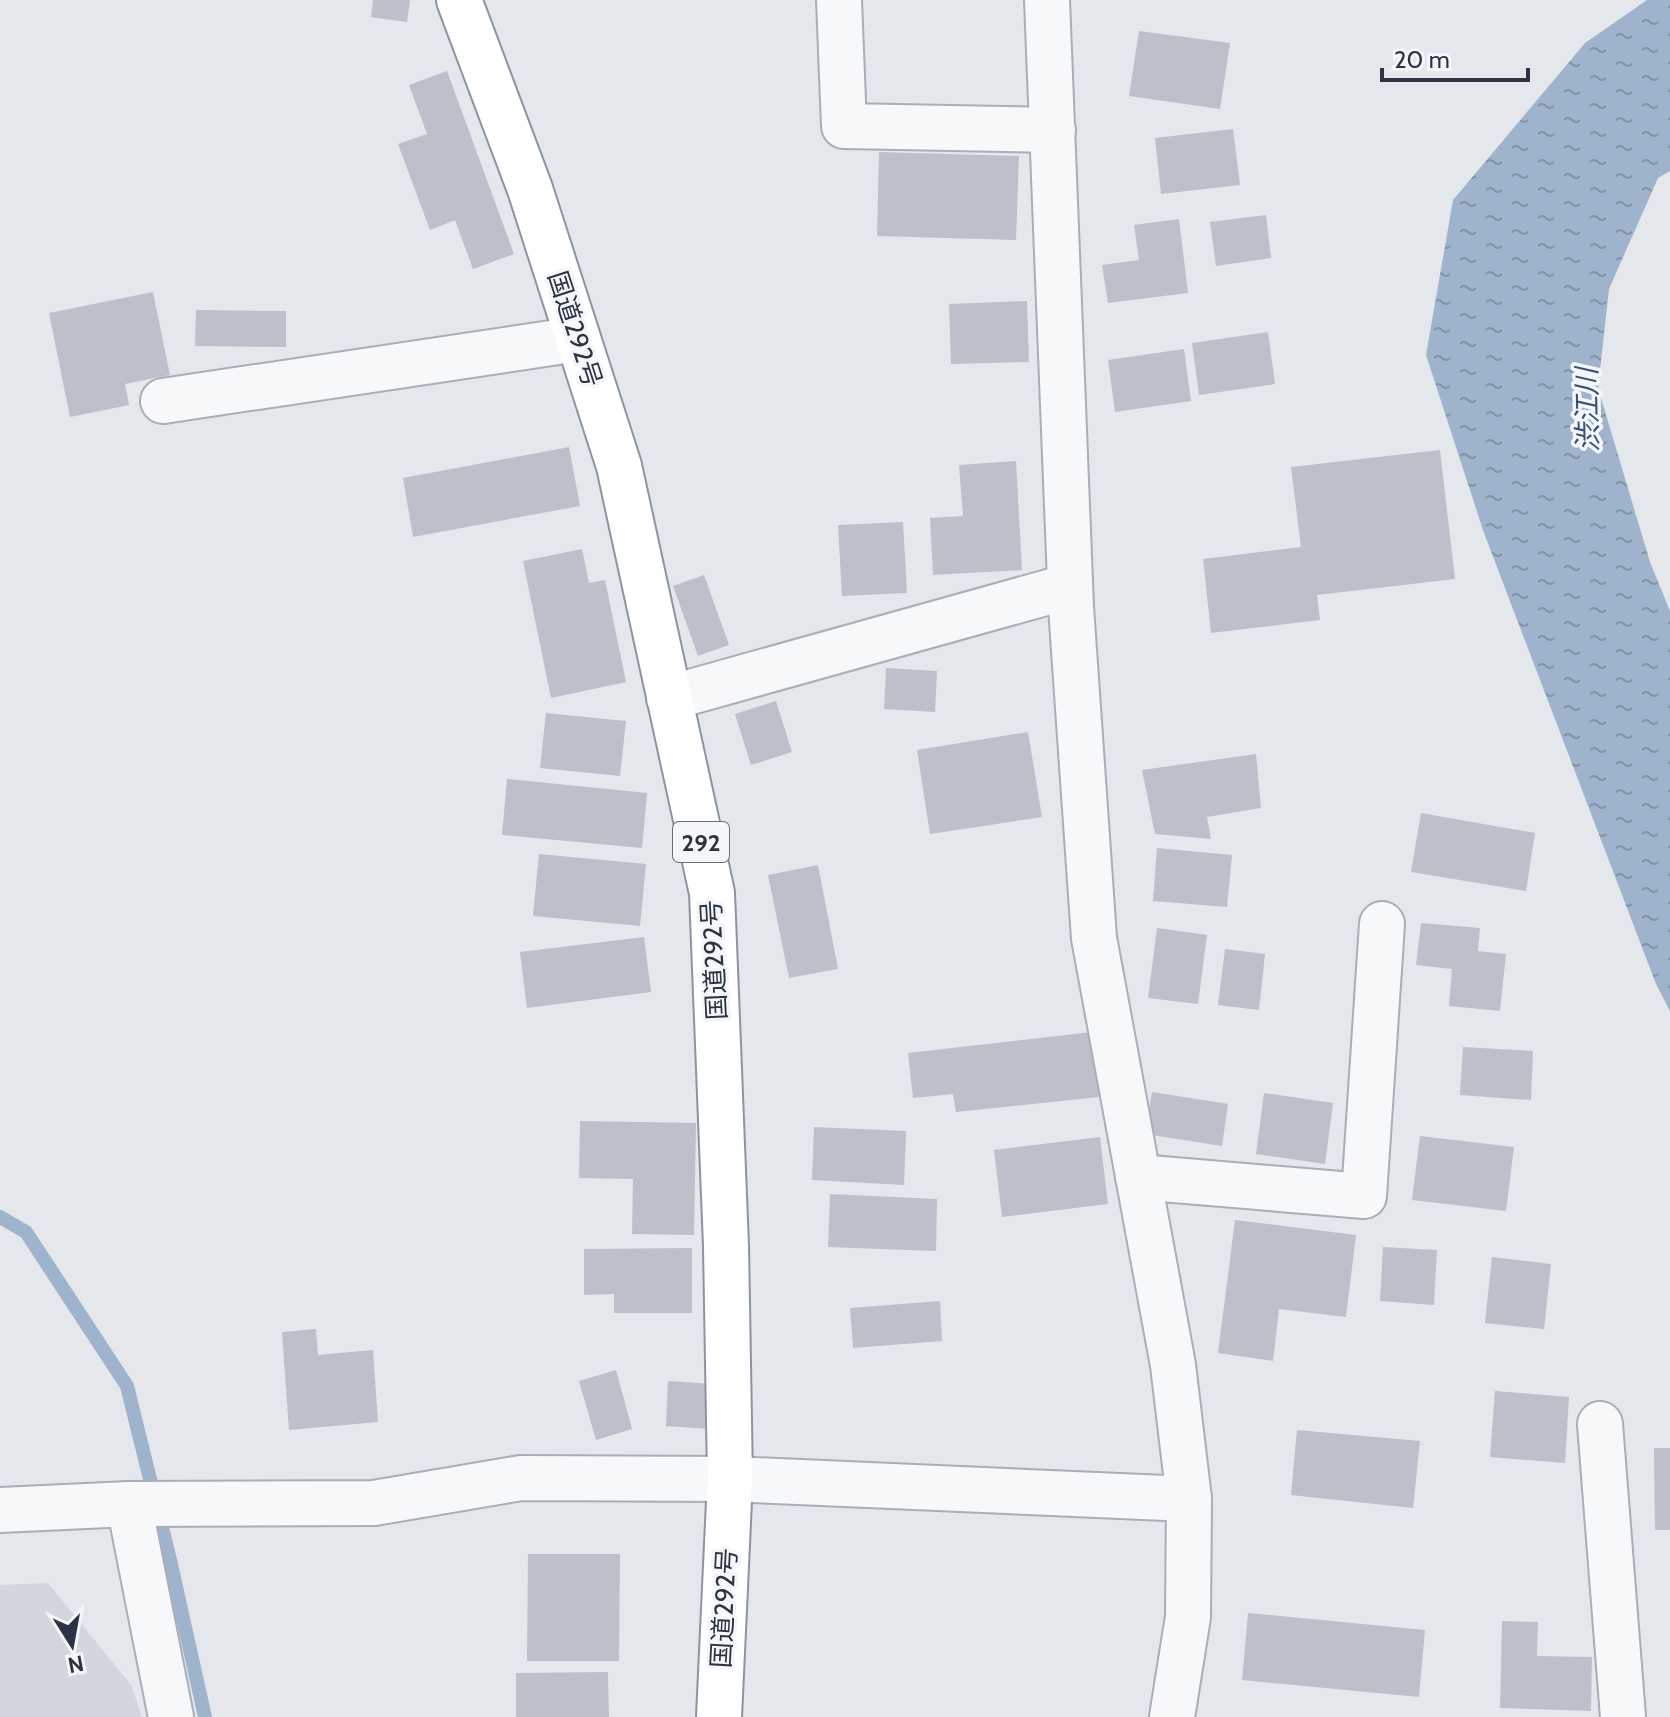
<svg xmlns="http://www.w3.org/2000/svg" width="1670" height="1717" font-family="Cabin,'Noto Sans JP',sans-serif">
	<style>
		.built { fill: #d2d6de }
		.water { fill: url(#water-ripples) }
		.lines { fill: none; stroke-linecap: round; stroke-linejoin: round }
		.stream { stroke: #9fb4cc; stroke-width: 14 }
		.building { fill: #bbc0ca }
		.minor-casing { stroke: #a9aeb7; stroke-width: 48 }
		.trunk-casing { stroke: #8b94a3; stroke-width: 48 }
		.minor { stroke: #f7f8fa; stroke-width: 44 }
		.trunk { stroke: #fff; stroke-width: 44 }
		.labels { text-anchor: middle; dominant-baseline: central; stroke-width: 7; stroke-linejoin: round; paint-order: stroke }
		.shield { fill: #f4f6f9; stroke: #676e7b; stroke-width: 2 }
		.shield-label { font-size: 24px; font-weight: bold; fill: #2b3445 }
		.street-label { font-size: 26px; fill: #2b3445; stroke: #f4f6f9 }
		.water-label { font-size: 28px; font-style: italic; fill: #34527a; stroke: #f4f6f9 }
	</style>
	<defs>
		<pattern id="water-ripples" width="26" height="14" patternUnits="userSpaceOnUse" patternTransform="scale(2)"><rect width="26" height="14" fill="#9fb4cc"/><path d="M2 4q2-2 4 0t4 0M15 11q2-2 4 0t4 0" fill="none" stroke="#8293a7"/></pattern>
	</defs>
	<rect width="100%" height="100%" fill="#e4e7ec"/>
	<!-- built -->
	<path class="built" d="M48,1583L131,1685L142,1717H0V1585Z"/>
	<!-- water -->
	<path class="water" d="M1647,0H1670V171L1658,178L1609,289L1598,388L1650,562L1670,611V1011L1656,984L1484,533L1426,355L1453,200L1585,43Z"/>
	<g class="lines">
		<!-- stream -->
		<path class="stream" d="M0,1217L26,1232L127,1386L170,1560L205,1717"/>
	</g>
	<!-- building -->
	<g class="building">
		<path d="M373,0H410L407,22L371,17Z"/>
		<path d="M1139,31L1230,43L1220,109L1129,96Z"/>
		<path d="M447,71L514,254L473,269L455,220L430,230L398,144L427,134L409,85Z"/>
		<path d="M1233,129L1240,185L1161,194L1155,138Z"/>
		<path d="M879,152L1019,156L1016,240L877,236Z"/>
		<path d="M1266,215L1271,258L1216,266L1210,222Z"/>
		<path d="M1179,219L1188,293L1108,303L1102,265L1139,260L1134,225Z"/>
		<path d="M153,292L170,375L125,384L129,405L70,417L49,313Z"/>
		<path d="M1027,301L1029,362L951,364L949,304Z"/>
		<path d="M196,310L286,311V347L195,346Z"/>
		<path d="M1268,332L1275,384L1199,395L1192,343Z"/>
		<path d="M1184,349L1191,401L1115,412L1108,360Z"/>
		<path d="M569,447L580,506L413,537L403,478Z"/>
		<path d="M1440,450L1455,579L1317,595L1320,620L1211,633L1203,559L1301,547L1291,467Z"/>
		<path d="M1016,461L1022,570L933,575L930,518L963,516L959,465Z"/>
		<path d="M903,522L907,593L842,596L838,525Z"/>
		<path d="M582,549L589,583L605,580L626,682L551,698L523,561Z"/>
		<path d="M704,575L729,645L698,656L673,586Z"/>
		<path d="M886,668L937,671L935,712L884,709Z"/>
		<path d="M776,701L792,752L751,765L735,714Z"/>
		<path d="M546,713L626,721L620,776L540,768Z"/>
		<path d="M1028,732L1042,817L930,834L917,750Z"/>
		<path d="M1256,754L1261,808L1207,817L1211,839L1155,834L1142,770Z"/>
		<path d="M507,779L647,793L642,848L502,835Z"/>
		<path d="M1421,813L1535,833L1526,891L1411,872Z"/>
		<path d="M1157,848L1232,855L1227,907L1153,901Z"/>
		<path d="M539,854L646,864L640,926L533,916Z"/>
		<path d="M818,865L838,969L789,978L768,875Z"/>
		<path d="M1421,923L1480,928L1478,951L1506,954L1500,1011L1449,1006L1452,969L1416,965Z"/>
		<path d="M1157,928L1207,935L1198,1004L1148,998Z"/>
		<path d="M644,937L651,992L527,1008L520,952Z"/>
		<path d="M1225,949L1265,954L1259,1010L1218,1005Z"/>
		<path d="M1092,1032L1099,1097L956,1112L953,1094L913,1098L908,1053Z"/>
		<path d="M1463,1047L1533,1051L1531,1100L1460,1095Z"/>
		<path d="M1152,1092L1228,1104L1222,1146L1145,1134Z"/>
		<path d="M1264,1093L1333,1103L1325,1164L1256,1154Z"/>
		<path d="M580,1121L696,1123L694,1235L632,1234L633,1179L579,1178Z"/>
		<path d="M814,1127L906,1131L904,1185L812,1180Z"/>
		<path d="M1420,1136L1514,1147L1506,1211L1412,1200Z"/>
		<path d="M1100,1137L1108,1204L1002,1217L994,1150Z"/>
		<path d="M830,1194L937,1199L936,1251L828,1247Z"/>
		<path d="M1235,1220L1356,1235L1346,1317L1279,1309L1273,1361L1218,1353Z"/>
		<path d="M1383,1247L1437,1250L1434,1305L1380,1301Z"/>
		<path d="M692,1248V1313H614V1294L584,1295V1249Z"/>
		<path d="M1492,1257L1551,1264L1544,1329L1485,1323Z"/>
		<path d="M940,1301L942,1341L853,1348L850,1308Z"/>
		<path d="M316,1329L318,1355L373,1350L378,1422L289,1430L282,1332Z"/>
		<path d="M616,1370L632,1429L596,1440L579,1381Z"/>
		<path d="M668,1381L712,1384L709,1429L666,1426Z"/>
		<path d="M1495,1391L1569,1397L1565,1463L1490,1457Z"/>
		<path d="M1297,1430L1420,1441L1413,1508L1291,1495Z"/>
		<path d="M1654,1448H1670V1530H1655Z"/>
		<path d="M528,1554H620L619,1661H527Z"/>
		<path d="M1248,1613L1425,1630L1419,1697L1242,1680Z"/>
		<path d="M1502,1621L1538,1622L1537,1656L1592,1657L1591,1711L1500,1708Z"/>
		<path d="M608,1672L609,1717H516V1673Z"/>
	</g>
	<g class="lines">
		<!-- minor casing -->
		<g class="minor-casing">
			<g id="minor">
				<path d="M839,0L844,126L1053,130"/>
				<path d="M1047,0L1071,607L1094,938L1173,1365L1189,1499L1188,1617L1172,1717"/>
				<path d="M163,401L578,339"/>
				<path d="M669,698L1070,586"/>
				<path d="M1138,1177L1364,1196L1382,924"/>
				<path d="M1600,1424L1623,1717"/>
				<path d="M129,1504L171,1717"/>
				<path d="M0,1510L129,1504L374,1503L521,1478L730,1479L1189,1499"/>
			</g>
		</g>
		<!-- trunk casing -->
		<g class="trunk-casing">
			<path id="trunk" d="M459,0L530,189L619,466L712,893L726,1246L730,1479L719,1717"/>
		</g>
		<!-- minor -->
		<use href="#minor" class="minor"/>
		<!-- trunk -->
		<use href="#trunk" class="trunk"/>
	</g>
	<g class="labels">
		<!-- shield labels -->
		<rect class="shield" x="673" y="822" width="56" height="40" rx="6"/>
		<g class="shield-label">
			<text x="701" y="842">292</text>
		</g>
		<!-- street labels -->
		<g class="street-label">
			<text transform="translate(575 329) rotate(72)">国道292号</text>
			<text transform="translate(714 960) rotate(-93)">国道292号</text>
			<text transform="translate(724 1608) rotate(-87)">国道292号</text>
		</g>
		<!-- water labels -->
		<g class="water-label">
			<text transform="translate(1587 410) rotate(-91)">渋江川</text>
		</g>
	</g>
	<!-- north arrow -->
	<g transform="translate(72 1645) rotate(169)" stroke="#f4f6f9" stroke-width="6" paint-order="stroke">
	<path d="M0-6L14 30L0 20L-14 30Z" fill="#2b3445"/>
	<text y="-12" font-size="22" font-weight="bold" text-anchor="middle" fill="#2b3445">N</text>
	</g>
	<!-- scale -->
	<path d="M1382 68v12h146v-12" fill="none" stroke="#2b3445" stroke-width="4"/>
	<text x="1394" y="68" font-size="24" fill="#2b3445" stroke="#f4f6f9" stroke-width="6" paint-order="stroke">20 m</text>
</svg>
